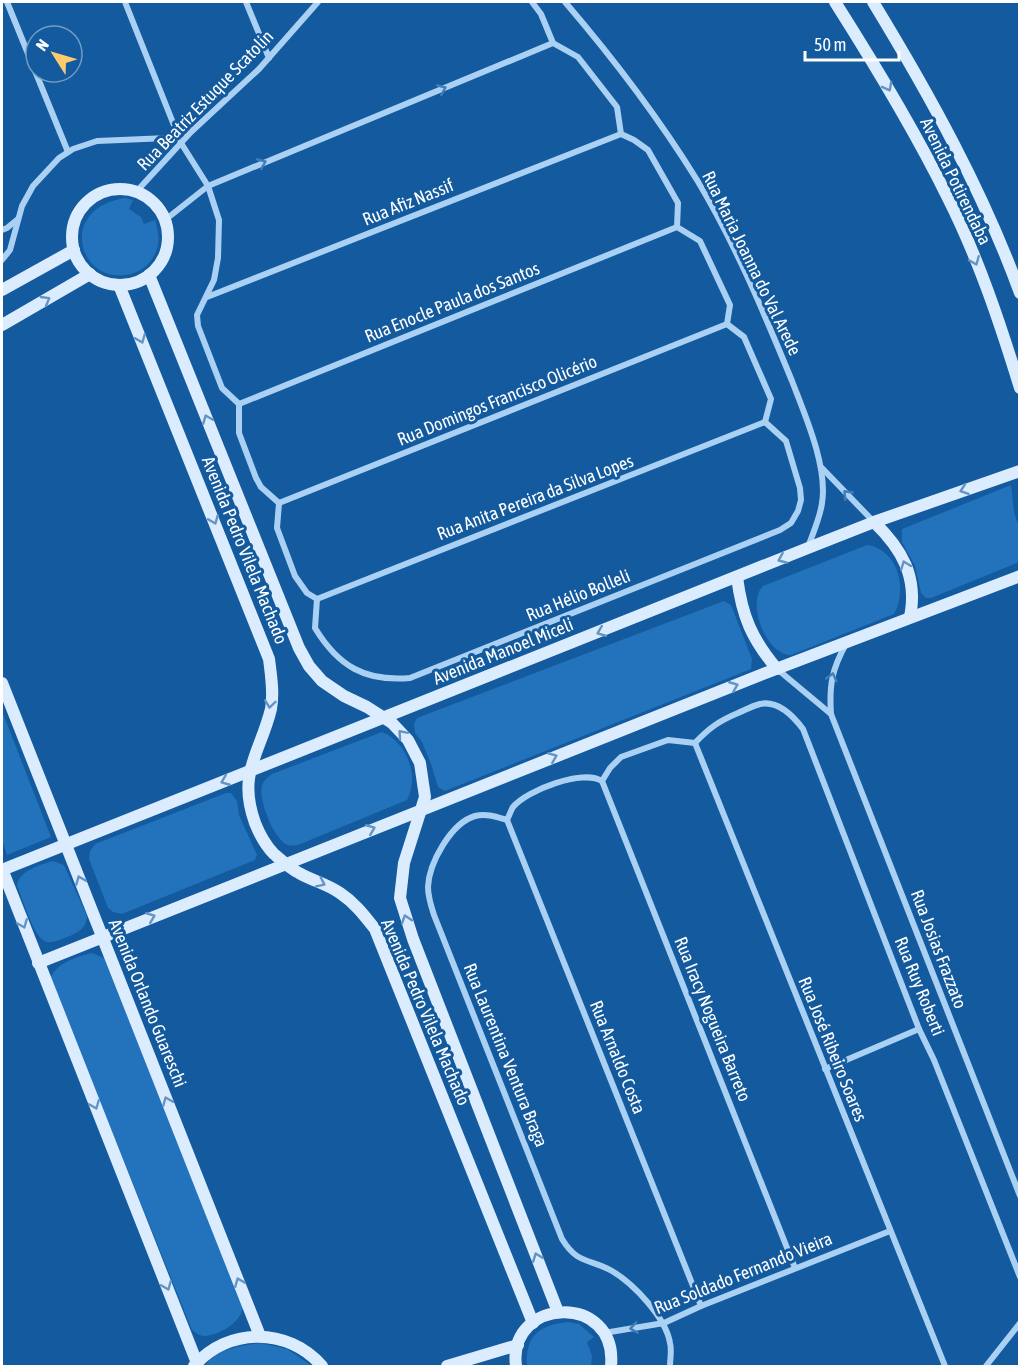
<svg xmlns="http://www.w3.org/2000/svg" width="1021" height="1368" font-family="'Asap Condensed',sans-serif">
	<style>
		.green { fill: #2273bb }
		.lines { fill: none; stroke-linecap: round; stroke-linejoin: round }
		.street { stroke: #aad1f4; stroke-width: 6 }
		.secondary { stroke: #daecfd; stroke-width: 12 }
		.oneway { stroke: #6394c4 }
		.oneway2 { stroke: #407eb8 }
		.labels { text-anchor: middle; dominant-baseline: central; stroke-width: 6; stroke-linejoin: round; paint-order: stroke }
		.street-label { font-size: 18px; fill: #fff; stroke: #135a9e }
	</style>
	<rect width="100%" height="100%" fill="#135a9e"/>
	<!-- green -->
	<g class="green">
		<path d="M125,198L133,200L129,209L141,217L144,224L155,220C160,236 161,249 149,263C143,270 134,274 125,275C79,282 57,209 125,198Z"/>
		<path d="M1011,485L1014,512L1019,527V562L931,598H926L921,593L915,566L902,542V529Z"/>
		<path d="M867,545C898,549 908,590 894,614L791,655C766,655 746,603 763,586Z"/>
		<path d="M724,601L731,605L752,659L751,669L445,791L438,787L431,764L422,742L415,733L414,724L417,718Z"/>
		<path d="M2,711L51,837L7,855L2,840Z"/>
		<path d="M382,732C407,742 420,777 407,800L298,845C293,846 288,846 284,843C272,834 258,799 262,785C264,780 268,777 272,774Z"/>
		<path d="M226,793H231L237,801L239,815L257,855L255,860L122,914L113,912L108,908L89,859L90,851L95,844Z"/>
		<path d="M53,861L64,865L87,916C86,928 80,931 70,936C63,938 55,943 47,942C34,940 22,897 17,885C20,870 40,865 53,861Z"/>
		<path d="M92,953L104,958L243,1307C241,1322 220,1335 205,1336C200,1336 196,1333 192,1330L50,978C58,962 76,957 92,953Z"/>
		<path d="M568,1322L579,1324L594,1337L587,1342L592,1356L591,1366H527C525,1336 539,1325 568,1322Z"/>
		<path d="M260,1343L287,1349L312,1366H205C217,1349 240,1346 260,1343Z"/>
	</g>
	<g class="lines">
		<!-- street -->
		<g class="street">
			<path d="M7,2L68,152"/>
			<path d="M125,2L181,143L208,186L219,220L218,258L214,280L197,315L198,326L222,388L239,404V433L256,478L261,487L279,503L277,528L295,576L307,593L317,599L315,628C338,666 365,682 410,678L780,530L791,523L798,511L801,500L800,488L786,441L765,422L771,399L744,337L727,324L730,305L700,241L677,227L678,203L648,150L634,140L621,134L617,107L578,57L553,43L541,14L532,2"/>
			<path d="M246,2L269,58"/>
			<path d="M565,2C613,58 658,117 697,180C735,243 764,313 792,381C805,415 828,467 822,503C820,518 813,533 808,547"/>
			<path d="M136,192L191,132L259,69L318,2"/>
			<path d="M165,220L208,186L553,43"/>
			<path d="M2,230L7,228L18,219"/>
			<path d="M2,260L10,250L22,206L33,186L59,158L73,149L97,141L168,138L178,134"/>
			<path d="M207,297L621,134"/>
			<path d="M239,404L677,227"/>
			<path d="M821,467L874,522"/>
			<path d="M279,503L727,324"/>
			<path d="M317,599L765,422"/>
			<path d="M846,644C832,669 829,685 831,714L1020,1196"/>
			<path d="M777,669L831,714"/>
			<path d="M695,743L945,1366"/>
			<path d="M602,781L795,1268"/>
			<path d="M507,820L701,1306"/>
			<path d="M825,1069L919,1029"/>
			<path d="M604,1333L664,1323L701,1306L890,1231"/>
			<path d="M670,1366C670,1359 672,1350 670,1343C666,1318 634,1284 612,1271C589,1258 578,1265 562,1239L434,915C431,906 428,896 428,887C429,863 451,823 475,816C486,813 497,817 507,820C509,816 511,810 513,807C527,790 583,769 602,781L610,768L621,757L668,740L695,743C709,728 719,721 738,713C745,710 752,706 760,704C778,700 794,717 803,729L919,1029L934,1060L1020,1277"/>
			<path d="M986,1366L1020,1323"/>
		</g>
		<!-- secondary -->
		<g class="secondary">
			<path d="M835,2C875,65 914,129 947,196C978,257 1000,323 1020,388"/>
			<path d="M873,2C929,94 983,191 1020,293"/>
			<circle cx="120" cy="237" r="48"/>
			<path d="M149,275L299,648L309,666L322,681L344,696L367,707L392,723L408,740L420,763L425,797L404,863L400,898L413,939L558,1312"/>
			<path d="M119,285L269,659C271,675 274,693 271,709C260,754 237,773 255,823C259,833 266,846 274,854C281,860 291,869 299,873C313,881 327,884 340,893C355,903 364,915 375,929L533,1323"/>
			<path d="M2,290L74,250"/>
			<path d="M2,325L90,274"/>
			<path d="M874,522C902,549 918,577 910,617"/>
			<path d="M737,577C742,617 752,639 777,669"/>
			<path d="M2,683L260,1336"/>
			<path d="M2,869L197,1363"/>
			<path d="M2,870L808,548L874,522L1020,471"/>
			<path d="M38,963L763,674L1020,576"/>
			<path d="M194,1366C228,1327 288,1327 322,1366"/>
			<path d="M447,1366L518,1345"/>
			<path d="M516,1366C507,1297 618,1292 611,1366"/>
		</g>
	</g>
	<!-- one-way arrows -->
	<defs><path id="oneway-chevron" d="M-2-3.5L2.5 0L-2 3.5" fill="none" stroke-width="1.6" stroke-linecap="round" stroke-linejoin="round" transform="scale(1.5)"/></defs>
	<g class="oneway">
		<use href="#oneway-chevron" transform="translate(888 87) rotate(62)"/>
		<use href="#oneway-chevron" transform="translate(975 261) rotate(68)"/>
		<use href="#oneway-chevron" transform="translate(46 300) rotate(-30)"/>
		<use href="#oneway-chevron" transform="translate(141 339) rotate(68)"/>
		<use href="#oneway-chevron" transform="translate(207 419) rotate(-112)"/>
		<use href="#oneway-chevron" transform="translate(964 490) rotate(161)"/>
		<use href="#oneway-chevron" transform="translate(214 520) rotate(68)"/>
		<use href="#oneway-chevron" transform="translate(782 559) rotate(157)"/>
		<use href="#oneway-chevron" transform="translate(905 565) rotate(-111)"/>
		<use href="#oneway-chevron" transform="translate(601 632) rotate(158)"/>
		<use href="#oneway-chevron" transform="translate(734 686) rotate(-22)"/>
		<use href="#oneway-chevron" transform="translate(270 704) rotate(98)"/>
		<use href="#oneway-chevron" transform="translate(402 734) rotate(-131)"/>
		<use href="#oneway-chevron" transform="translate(553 757) rotate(-22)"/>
		<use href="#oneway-chevron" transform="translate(225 781) rotate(158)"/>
		<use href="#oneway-chevron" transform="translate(371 829) rotate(-22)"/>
		<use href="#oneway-chevron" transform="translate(80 880) rotate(-112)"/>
		<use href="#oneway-chevron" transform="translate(321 883) rotate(26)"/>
		<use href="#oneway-chevron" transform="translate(151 917) rotate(-22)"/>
		<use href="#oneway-chevron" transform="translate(406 919) rotate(-108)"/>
		<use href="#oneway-chevron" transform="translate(23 924) rotate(68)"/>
		<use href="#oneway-chevron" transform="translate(167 1101) rotate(-112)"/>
		<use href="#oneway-chevron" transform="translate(95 1105) rotate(68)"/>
		<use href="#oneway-chevron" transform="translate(537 1257) rotate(-111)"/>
		<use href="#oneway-chevron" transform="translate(239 1282) rotate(-112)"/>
		<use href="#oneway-chevron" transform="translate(167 1286) rotate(68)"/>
	</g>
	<g class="oneway2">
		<use href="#oneway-chevron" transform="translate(442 89) rotate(-23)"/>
		<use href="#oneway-chevron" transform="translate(262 163) rotate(-23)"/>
		<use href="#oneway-chevron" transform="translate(847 494) rotate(-134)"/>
		<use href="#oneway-chevron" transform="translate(832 677) rotate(-76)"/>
		<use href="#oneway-chevron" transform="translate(634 1328) rotate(171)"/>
	</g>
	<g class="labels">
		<!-- street labels -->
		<g class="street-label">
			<text transform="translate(205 100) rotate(-46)">Rua Beatriz Estuque Scatolin</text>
			<text transform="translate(956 181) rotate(64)">Avenida Potirendaba</text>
			<text transform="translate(408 202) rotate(-22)">Rua Afiz Nassif</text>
			<text transform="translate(752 263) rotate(64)">Rua Maria Joanna do Val Arede</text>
			<text transform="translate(452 302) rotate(-22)">Rua Enocle Paula dos Santos</text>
			<text transform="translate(497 400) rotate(-22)">Rua Domingos Francisco Olicério</text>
			<text transform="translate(535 497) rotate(-21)">Rua Anita Pereira da Silva Lopes</text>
			<text transform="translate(245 550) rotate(68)">Avenida Pedro Vilela Machado</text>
			<text transform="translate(578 595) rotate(-22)">Rua Hélio Bolleli</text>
			<text transform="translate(503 651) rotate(-22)">Avenida Manoel Miceli</text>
			<text transform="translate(939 949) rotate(69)">Rua Josias Frazzato</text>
			<text transform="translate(920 986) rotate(68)">Rua Ruy Roberti</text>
			<text transform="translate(148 1003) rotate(68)">Avenida Orlando Guareschi</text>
			<text transform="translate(426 1012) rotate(67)">Avenida Pedro Vilela Machado</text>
			<text transform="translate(713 1019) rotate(68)">Rua Iracy Nogueira Barreto</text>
			<text transform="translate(833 1049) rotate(68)">Rua José Ribeiro Soares</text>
			<text transform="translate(506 1055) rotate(68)">Rua Laurentina Ventura Braga</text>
			<text transform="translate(618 1057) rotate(68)">Rua Arnaldo Costa</text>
			<text transform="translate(743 1273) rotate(-22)">Rua Soldado Fernando Vieira</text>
		</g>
	</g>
	<!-- border -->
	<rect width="1021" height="1368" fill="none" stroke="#ffffff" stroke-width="6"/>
	<!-- north arrow -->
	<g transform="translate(54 54) rotate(307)"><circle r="28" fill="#135a9e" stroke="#719cc5" stroke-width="1.5"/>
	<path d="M0-4.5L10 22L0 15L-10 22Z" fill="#ffca6d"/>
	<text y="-9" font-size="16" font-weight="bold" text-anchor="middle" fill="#ffffff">N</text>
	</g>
	<!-- scale -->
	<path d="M805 51v9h94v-9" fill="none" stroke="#ffffff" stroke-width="3"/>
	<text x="814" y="51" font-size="18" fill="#ffffff" stroke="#135a9e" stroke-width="4.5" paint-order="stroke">50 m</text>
</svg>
